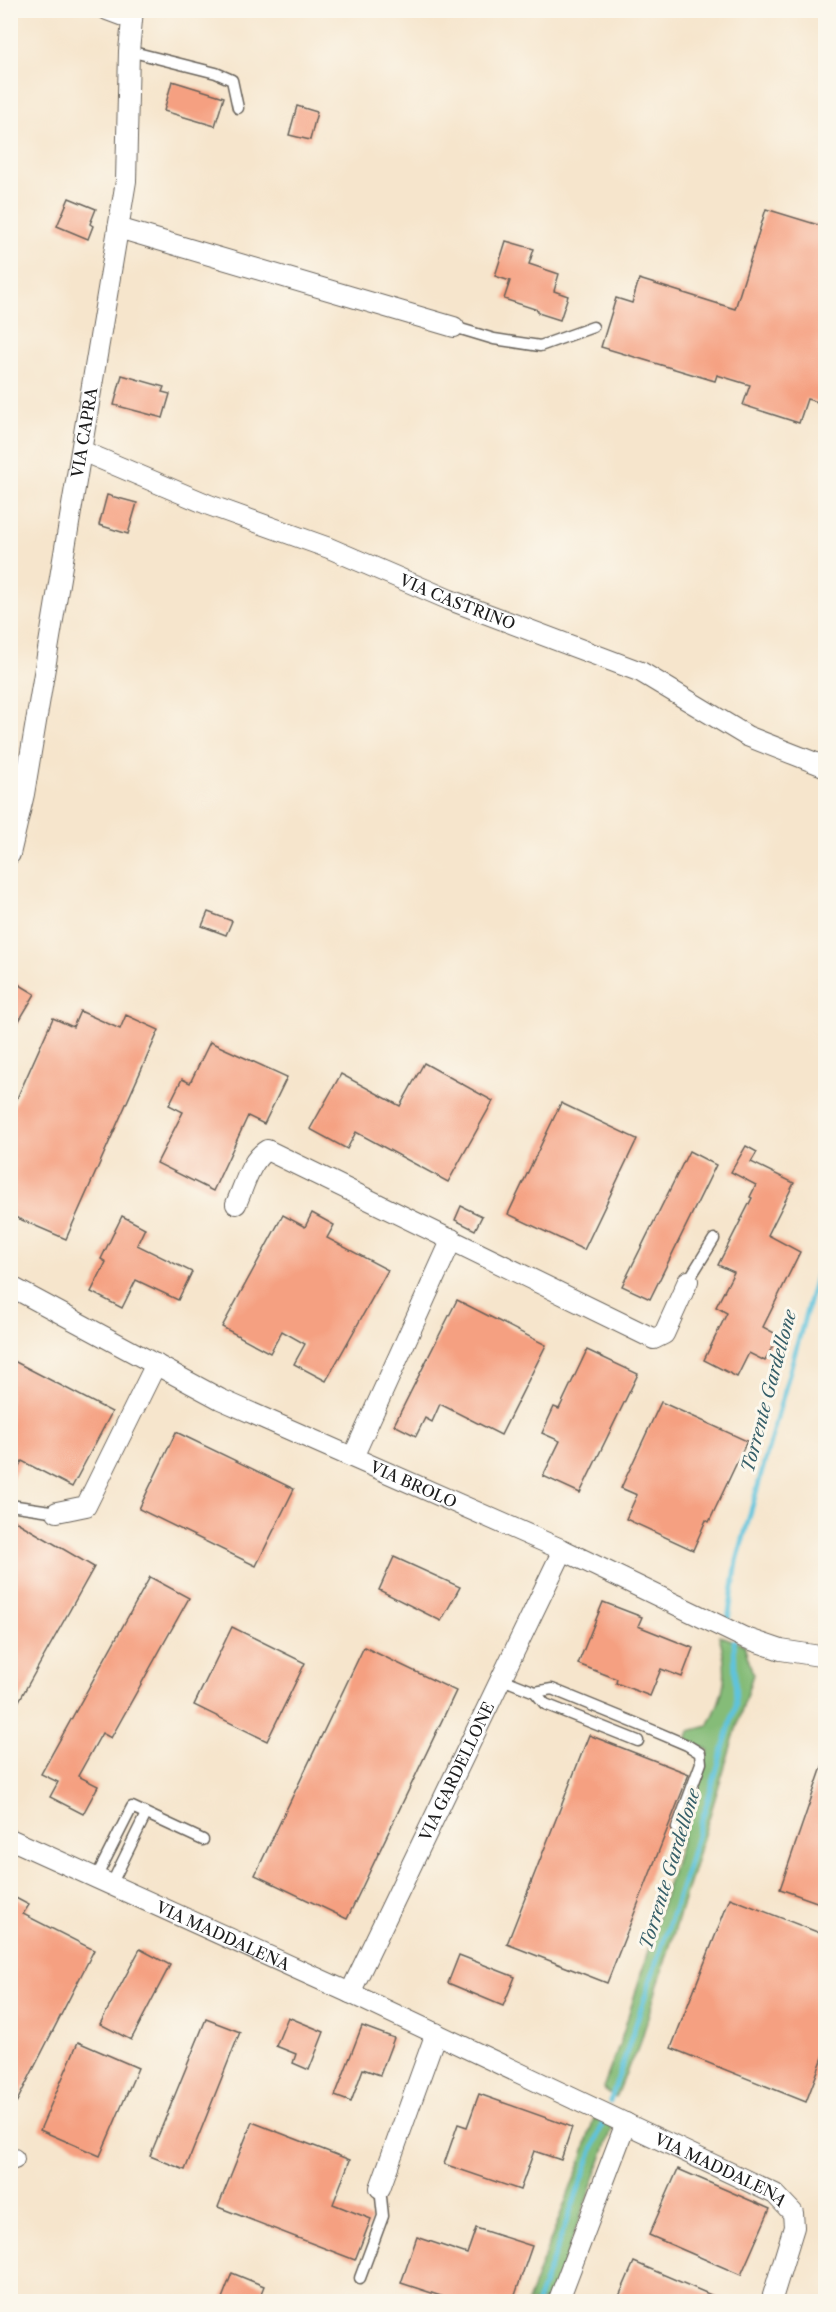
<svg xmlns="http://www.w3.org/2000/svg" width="836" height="2312" font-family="'Libre Caslon Text',serif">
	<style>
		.forest { fill: #85bc78; stroke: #506c4a; stroke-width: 1.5 }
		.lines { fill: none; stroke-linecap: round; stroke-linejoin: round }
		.stream { stroke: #5ec3dc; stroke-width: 5 }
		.building { fill: #f5a081 }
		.service-casing { stroke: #68625a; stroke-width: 13 }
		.minor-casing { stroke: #68625a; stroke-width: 22 }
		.service { stroke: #fff; stroke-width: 10 }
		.minor { stroke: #fff; stroke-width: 20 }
		.labels { text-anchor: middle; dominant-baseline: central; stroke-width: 6; stroke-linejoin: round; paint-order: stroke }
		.street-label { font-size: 16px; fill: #1c1c1c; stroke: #fbf7ec }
		.water-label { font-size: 18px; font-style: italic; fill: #365f69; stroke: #fbf7ec }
	</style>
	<rect width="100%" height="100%" fill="#fbf7ec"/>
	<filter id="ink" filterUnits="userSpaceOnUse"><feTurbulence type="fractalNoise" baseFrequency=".0167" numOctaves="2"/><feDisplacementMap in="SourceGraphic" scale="12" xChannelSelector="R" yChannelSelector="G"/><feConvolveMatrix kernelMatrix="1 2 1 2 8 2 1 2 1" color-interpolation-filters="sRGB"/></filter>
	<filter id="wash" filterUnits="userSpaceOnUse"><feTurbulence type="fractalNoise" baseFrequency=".008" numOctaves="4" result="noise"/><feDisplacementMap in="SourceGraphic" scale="24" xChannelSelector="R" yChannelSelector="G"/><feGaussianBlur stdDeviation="1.35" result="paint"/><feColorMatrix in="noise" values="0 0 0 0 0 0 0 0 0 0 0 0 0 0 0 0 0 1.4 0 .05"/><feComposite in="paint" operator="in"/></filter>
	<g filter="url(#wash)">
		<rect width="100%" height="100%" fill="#f6e5cc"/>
		<!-- forest -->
		<g class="forest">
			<path d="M719,1635L744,1645L753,1674L639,2047L630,2063L616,2098L603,2088L621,2040L709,1750L686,1740L689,1731L708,1726C726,1692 729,1672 719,1635Z"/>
			<path d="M594,2118L613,2126L550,2301L527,2302L579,2166Z"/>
		</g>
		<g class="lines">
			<!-- stream -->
			<g class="stream">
				<path d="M728,1620L737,1561L826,1241"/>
				<path d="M610,2102L687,1870L736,1705L734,1641"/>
				<path d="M537,2302L603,2122"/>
			</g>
		</g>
		<g id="blocks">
			<!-- building -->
			<g class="building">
				<path d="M172,81L224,97L215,126L164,111Z"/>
				<path d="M297,106L317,112L310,140L289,135Z"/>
				<path d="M69,198L96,209L90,224L93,226L88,239L57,226Z"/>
				<path d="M766,209L825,227V388L821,403L807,399L799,423L743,405L750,385L717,375L715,381L601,347L616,298L632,303L639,279L735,309Z"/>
				<path d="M506,241L534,249L529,264L559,274L554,291L568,296L560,320L538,313V310L504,299L510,281L495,276Z"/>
				<path d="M122,375L164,387L162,392L170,394L163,418L114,405Z"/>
				<path d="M107,495L137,503L128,534L99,525Z"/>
				<path d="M208,912L232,921L226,935L202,926Z"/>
				<path d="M10,979L35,994L10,1036Z"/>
				<path d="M80,1011L120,1029L126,1015L159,1030L66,1239L10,1215V1114L53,1018L73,1027Z"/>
				<path d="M210,1042L287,1077L264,1124L248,1116L213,1191L157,1163L183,1112L169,1105L182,1079L190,1083Z"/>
				<path d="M424,1063L493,1101L448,1182L356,1132L347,1149L310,1129L341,1074L400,1106Z"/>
				<path d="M561,1103L637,1139L584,1250L508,1214Z"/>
				<path d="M746,1146L757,1152L751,1162L794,1183L768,1235L800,1252L763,1327L778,1335L765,1361L749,1353L737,1377L704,1360L727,1313L716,1307L734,1272L718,1265L752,1198L750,1197L756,1185L731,1172Z"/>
				<path d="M689,1151L716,1165L650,1299L622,1286Z"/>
				<path d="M461,1206L482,1216L475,1230L455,1220Z"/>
				<path d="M312,1213L334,1225L327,1238L388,1270L326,1381L294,1364L305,1344L282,1331L270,1353L222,1327L283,1215L305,1227Z"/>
				<path d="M122,1216L145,1228L137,1245L192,1272L178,1300L136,1280L122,1308L91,1292L106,1262L101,1259Z"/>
				<path d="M457,1300L546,1345L501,1435L440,1404L432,1422L425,1418L416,1436L394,1425Z"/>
				<path d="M587,1350L638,1374L580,1493L543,1476L560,1441L542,1433L554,1407L559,1409Z"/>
				<path d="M10,1359L112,1412L72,1487L22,1461L10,1482Z"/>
				<path d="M661,1402L747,1441L709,1522L706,1520L693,1550L626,1519L637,1495L621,1488Z"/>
				<path d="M176,1432L294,1489L256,1566L139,1509Z"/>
				<path d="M10,1518L94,1567L10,1717Z"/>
				<path d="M394,1557L460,1587L441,1621L379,1590Z"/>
				<path d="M150,1577L189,1598L111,1738L102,1733L78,1776L98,1786L83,1814L50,1797L58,1782L41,1774Z"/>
				<path d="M603,1602L642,1617L638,1626L693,1648L682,1677L661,1669L650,1696L616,1683L617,1679L578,1664Z"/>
				<path d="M232,1627L305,1663L267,1741L194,1705Z"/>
				<path d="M364,1647L456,1691L347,1919L255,1875Z"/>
				<path d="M589,1735L689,1774L607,1983L507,1944Z"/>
				<path d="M823,1764L825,1765V1905L780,1889Z"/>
				<path d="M10,1895L29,1905L23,1914L94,1950L10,2115Z"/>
				<path d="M730,1898L825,1935V2052L806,2102L671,2048Z"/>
				<path d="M140,1949L170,1965L131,2040L100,2024Z"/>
				<path d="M459,1955L515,1977L503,2006L448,1983Z"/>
				<path d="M288,2017L324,2032L309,2070L293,2063L296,2054L276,2046Z"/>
				<path d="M206,2019L240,2032L185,2170L150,2156Z"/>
				<path d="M362,2026L394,2038L380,2075L363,2069L351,2102L335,2096Z"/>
				<path d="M78,2042L138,2068L100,2156L40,2130Z"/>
				<path d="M479,2094L572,2127L561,2160L534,2151L520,2190L444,2164L458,2124L467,2127Z"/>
				<path d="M252,2122L350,2160L333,2204L371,2219L355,2260L218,2207Z"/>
				<path d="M678,2169L770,2209L741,2275L649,2235Z"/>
				<path d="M476,2228L532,2246L513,2301H456L401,2283L417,2237L467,2254Z"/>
				<path d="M634,2262L725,2301H617Z"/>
				<path d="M232,2273L264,2286L258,2301H221Z"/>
			</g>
		</g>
	</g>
	<g filter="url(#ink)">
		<use href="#blocks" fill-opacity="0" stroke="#68625a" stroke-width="1.5"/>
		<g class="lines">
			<!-- service casing -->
			<g class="service-casing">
				<g id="service">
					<path d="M129,51L216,73L232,80L238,108"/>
					<path d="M454,327L494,339L540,346L593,327"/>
					<path d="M688,1281L714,1239"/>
					<path d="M10,1505L57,1512"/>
					<path d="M502,1679L535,1692L545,1704L638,1741"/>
					<path d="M535,1692L552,1689L640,1725L687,1745L700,1753L701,1763L677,1828"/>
					<path d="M96,1878L132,1807L203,1840"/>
					<path d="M111,1885L146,1814"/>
					<path d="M360,2278L383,2216L380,2188"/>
				</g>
			</g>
			<!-- minor casing -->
			<g class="minor-casing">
				<g id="minor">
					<path d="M107,10L131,19"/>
					<path d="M118,228L454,327"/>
					<path id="s1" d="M82,451L209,505L329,548L450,600L641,672L747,736L826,767"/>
					<path id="s2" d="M10,854L24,794L126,181L129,51L133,10"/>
					<path d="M236,1204C244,1187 250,1160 267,1150L654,1339L664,1334L688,1281"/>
					<path id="s3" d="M10,1286L220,1399L563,1550L743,1637L781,1650L826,1657"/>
					<path d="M353,1457L452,1239"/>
					<path d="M57,1512L86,1506L156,1364"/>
					<path id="s4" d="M10,1839L350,1993L775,2194L793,2213L794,2227L771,2302"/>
					<path id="s5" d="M350,1993L563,1550"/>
					<path d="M10,2157L14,2159"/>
					<path d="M380,2188L436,2033"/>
					<path d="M558,2302L626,2123"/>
				</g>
			</g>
			<!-- service -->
			<use href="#service" class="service"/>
			<!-- minor -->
			<use href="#minor" class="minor"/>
		</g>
	</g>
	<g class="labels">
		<!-- street labels -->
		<g class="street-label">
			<text stroke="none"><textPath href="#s2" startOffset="428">VIA CAPRA</textPath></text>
			<text stroke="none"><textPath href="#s1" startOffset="405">VIA CASTRINO</textPath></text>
			<text stroke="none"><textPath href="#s3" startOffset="450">VIA BROLO</textPath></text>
			<text stroke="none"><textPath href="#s5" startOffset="246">VIA GARDELLONE</textPath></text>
			<text stroke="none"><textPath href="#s4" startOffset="234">VIA MADDALENA</textPath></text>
			<text stroke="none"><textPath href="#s4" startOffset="784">VIA MADDALENA</textPath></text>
		</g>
		<!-- water labels -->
		<g class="water-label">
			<text transform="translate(769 1391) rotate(-75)">Torrente Gardellone</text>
			<text transform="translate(670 1869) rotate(-73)">Torrente Gardellone</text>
		</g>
	</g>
	<!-- margin -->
	<rect width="836" height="2312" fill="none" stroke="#fbf7ec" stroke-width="36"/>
</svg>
